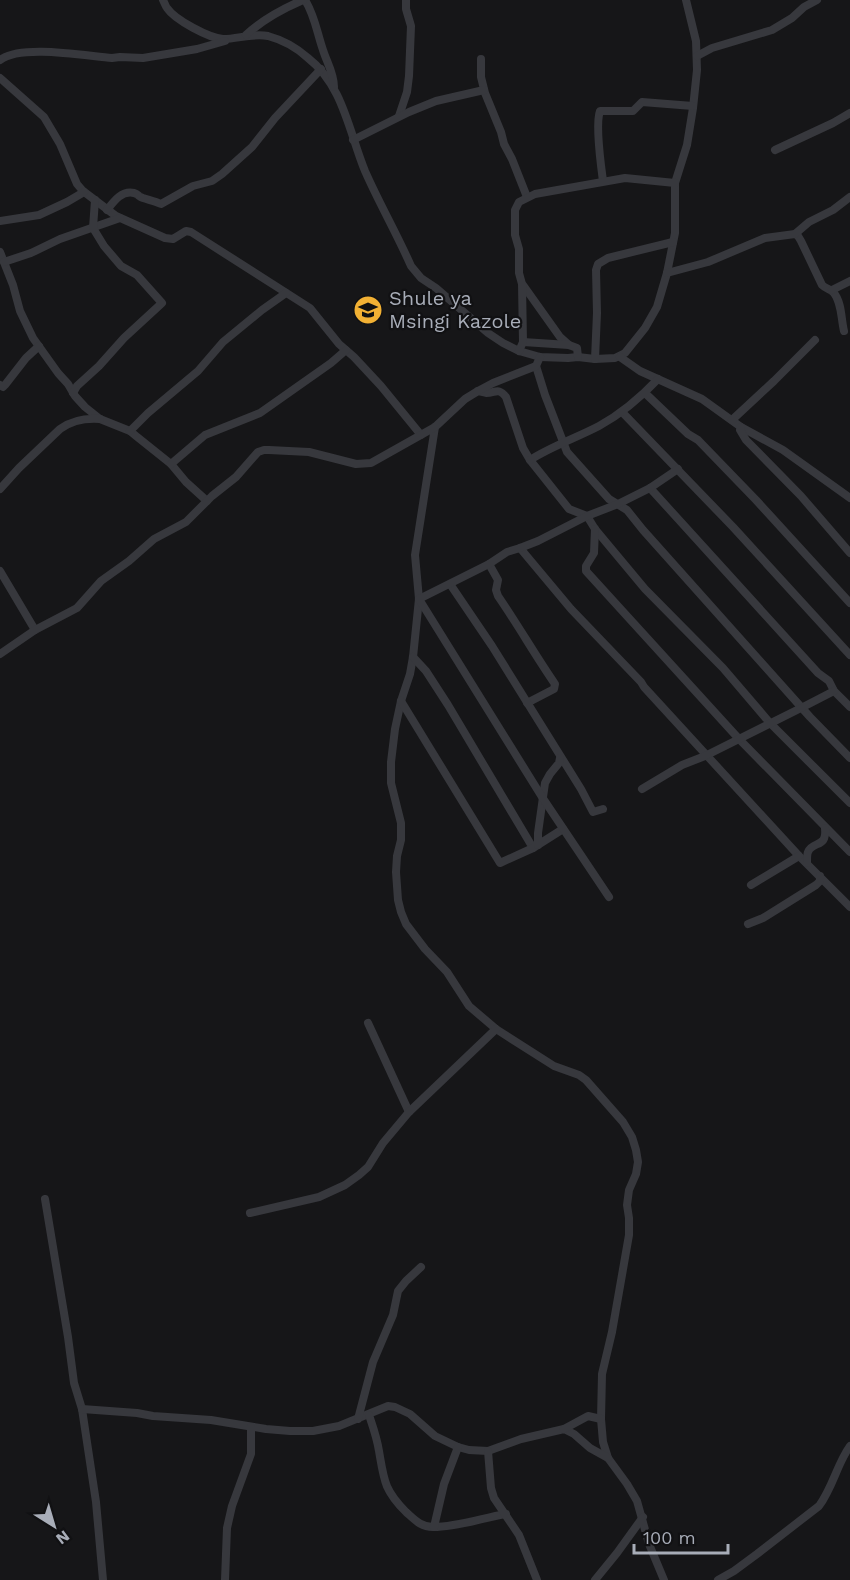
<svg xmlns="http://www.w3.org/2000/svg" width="850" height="1580" font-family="'Work Sans',sans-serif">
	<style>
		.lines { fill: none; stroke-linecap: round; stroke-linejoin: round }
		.street { stroke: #37383d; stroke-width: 8 }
		.labels { text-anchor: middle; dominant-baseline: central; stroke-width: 4.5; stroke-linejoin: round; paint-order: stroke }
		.poi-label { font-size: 20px; fill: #a8adb8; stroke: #111113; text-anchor: start }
	</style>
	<rect width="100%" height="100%" fill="#161618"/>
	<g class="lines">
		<!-- street -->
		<g class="street">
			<path d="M163,0C164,2 166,7 167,8C175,20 209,38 223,39C238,39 252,33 268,36C283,40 297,48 308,58C343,85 349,132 365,171C379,203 397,234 411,266L421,278L436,288L488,333L503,343L519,351L540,357L568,358L578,357L595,359L615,358L625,353L645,328L657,307L667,273L675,233V183L687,145L693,108L697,70L696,41L686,0"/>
			<path d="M305,0C315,16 317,33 323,50C327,63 334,73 334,87"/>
			<path d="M246,35C263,19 282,9 303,0"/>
			<path d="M697,56L712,48L772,30L792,18L804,7L817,0"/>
			<path d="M481,59V77L485,93L501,132L504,144L512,159L527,197"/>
			<path d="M0,60C21,44 86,56 112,58L120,57L143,58L197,49L225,41"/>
			<path d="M0,78L44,117L60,144L77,184L83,191L116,216L165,238L173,239L186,231L191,232L310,308L339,344L354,357L381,386L421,435"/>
			<path d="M399,116L407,92L409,76L411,26L406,9V0"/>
			<path d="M353,140L409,112L436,101L484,90"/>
			<path d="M775,150L833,123L850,113"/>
			<path d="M603,181C601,166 595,124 600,111H633L642,102L693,106"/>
			<path d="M107,210C114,201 122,190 134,193C142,196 135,195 143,198C149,200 155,201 161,204L193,186L212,181L222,174L252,147L275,118L321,69"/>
			<path d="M0,221L39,215L67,202L84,192"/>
			<path d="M795,234L798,236L801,241L822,285C826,289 831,289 834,293C842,303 841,319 844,331"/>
			<path d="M0,252L13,285L20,311L33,338L58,373L68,384L75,396L85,407L100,419L130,431L136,436L171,464L186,482L207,501"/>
			<path d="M4,262L31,253L60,239L120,218"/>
			<path d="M667,273L708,262L765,238L795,234L809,222L833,210L850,197"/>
			<path d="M523,285L560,337L569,345"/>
			<path d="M832,290L850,281"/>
			<path d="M523,342L569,345L577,348L578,357"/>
			<path d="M519,351L523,342L522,284L519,273V249L515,235V210L519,202L535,194L625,178L675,183"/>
			<path d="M620,357L640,371L702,399L741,427L783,450L850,498"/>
			<path d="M595,359L597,313L596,270L598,264L608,258L673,242"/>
			<path d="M536,366L545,395L567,452L609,499L627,510L643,530L810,717L850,758"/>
			<path d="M0,385L3,387L5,385L26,358L39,346"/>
			<path d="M478,391C479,391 485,393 486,393C496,393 498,387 506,397L523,448L530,460L569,509L587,516L595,529L645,589L723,668L770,723L850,803"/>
			<path d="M73,393L77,386L99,366L124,338L162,303L137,275L121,266L104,246L93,228L95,200"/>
			<path d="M645,393L688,434L698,440L756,500L850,603"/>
			<path d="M622,412L733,527L850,655"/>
			<path d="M732,420L774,381L815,340"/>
			<path d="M435,427L415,555L419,599L413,657L410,674L401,701L395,729L391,762V783L401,823V840L397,856L396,872L398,900L401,912L406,924L425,949L447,972L469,1006L496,1029L554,1066L579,1075L586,1080L623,1122L632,1137L636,1150L638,1162L636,1174L629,1190L627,1205L629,1218V1235L612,1332L602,1374L601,1419L603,1442L608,1458L627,1484L637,1501L649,1544L664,1580"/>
			<path d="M741,427L740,430L746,440L801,496L850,553"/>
			<path d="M130,431L148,413L198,371L223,342L262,310L286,293"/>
			<path d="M530,460C552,446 576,438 599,426C621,414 640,398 658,379"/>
			<path d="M171,464L205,435L260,413L331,363L346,350"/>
			<path d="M650,488L818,673L829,681L834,691L850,707"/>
			<path d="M0,489L19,468L60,429C71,421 86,418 100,419"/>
			<path d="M595,529L594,553L586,566V571L739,739L850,852"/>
			<path d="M520,548L571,609L641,682L644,687L799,856L850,907"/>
			<path d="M489,564L498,580L496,590L498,596C518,625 535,655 555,684L554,689L527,703"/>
			<path d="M0,571L35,630"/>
			<path d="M450,584L492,646L581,789L593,812L603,809"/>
			<path d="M0,654L35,630L77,608L101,581L129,561L154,539L186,522L212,496L236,477L258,452L264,450H269L309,452L356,464L371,463L435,427L465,399L478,391L493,383L536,366L540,357"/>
			<path d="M413,657L426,671L448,705L533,848"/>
			<path d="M401,701L500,863L533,848L563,829"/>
			<path d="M642,789L682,765L705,756L803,707L834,691"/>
			<path d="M538,845V833L545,783L550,774L559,763L560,758"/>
			<path d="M807,863C807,860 807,854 808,852C813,840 827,849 825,828"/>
			<path d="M751,885L799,856"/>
			<path d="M609,897L542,797L419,599L489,564L507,552L520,548L538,541L587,516L618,504L650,488L678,469"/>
			<path d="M748,924L763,918L816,885L820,881V876"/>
			<path d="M368,1023L409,1112"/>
			<path d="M45,1199L68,1337L74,1383L82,1409L96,1502L103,1580"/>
			<path d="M250,1213L319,1197L345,1185L359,1175L368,1167L383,1143L409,1112L496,1029"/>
			<path d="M82,1409L137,1413L153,1416L211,1420L266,1429L290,1431H313L339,1426L388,1406L395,1407L410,1414L435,1436L458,1447L469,1450L488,1451L521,1439L564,1429L574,1434L590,1448L608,1458"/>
			<path d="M369,1415C373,1427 377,1438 379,1451C384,1480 384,1490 406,1512C415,1520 421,1527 433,1527C458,1527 482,1518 506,1514"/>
			<path d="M358,1419L373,1362L393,1315L398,1291L406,1281L421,1267"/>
			<path d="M564,1429L588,1416L601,1419"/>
			<path d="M488,1451L491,1488L494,1498L519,1535L537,1580"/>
			<path d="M434,1527L444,1484L458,1447"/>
			<path d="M225,1580L227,1528L232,1506L251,1454V1427"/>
			<path d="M595,1580L617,1553L643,1517"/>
			<path d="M718,1580L734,1571L757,1554L819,1506C833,1487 837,1464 850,1446"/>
		</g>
	</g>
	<!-- icons -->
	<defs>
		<g id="school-disc" transform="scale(1.5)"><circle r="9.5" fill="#f2b134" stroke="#111113"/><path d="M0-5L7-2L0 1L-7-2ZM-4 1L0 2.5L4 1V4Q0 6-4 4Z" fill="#111"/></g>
	</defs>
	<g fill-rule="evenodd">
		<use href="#school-disc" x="368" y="310"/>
	</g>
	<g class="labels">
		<!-- poi labels -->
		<g class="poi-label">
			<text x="389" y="298">Shule ya<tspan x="389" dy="23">Msingi Kazole</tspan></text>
		</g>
	</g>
	<!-- north arrow -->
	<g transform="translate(54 1526) rotate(143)" stroke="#111113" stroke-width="4.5" paint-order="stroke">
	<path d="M0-4.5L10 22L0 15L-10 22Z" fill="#a8adb8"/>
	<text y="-9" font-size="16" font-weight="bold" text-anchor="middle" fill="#a8adb8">N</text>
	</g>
	<!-- scale -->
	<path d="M634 1544v9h94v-9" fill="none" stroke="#a8adb8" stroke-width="3"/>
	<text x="643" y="1544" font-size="18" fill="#a8adb8" stroke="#111113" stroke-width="4.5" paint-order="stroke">100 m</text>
</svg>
